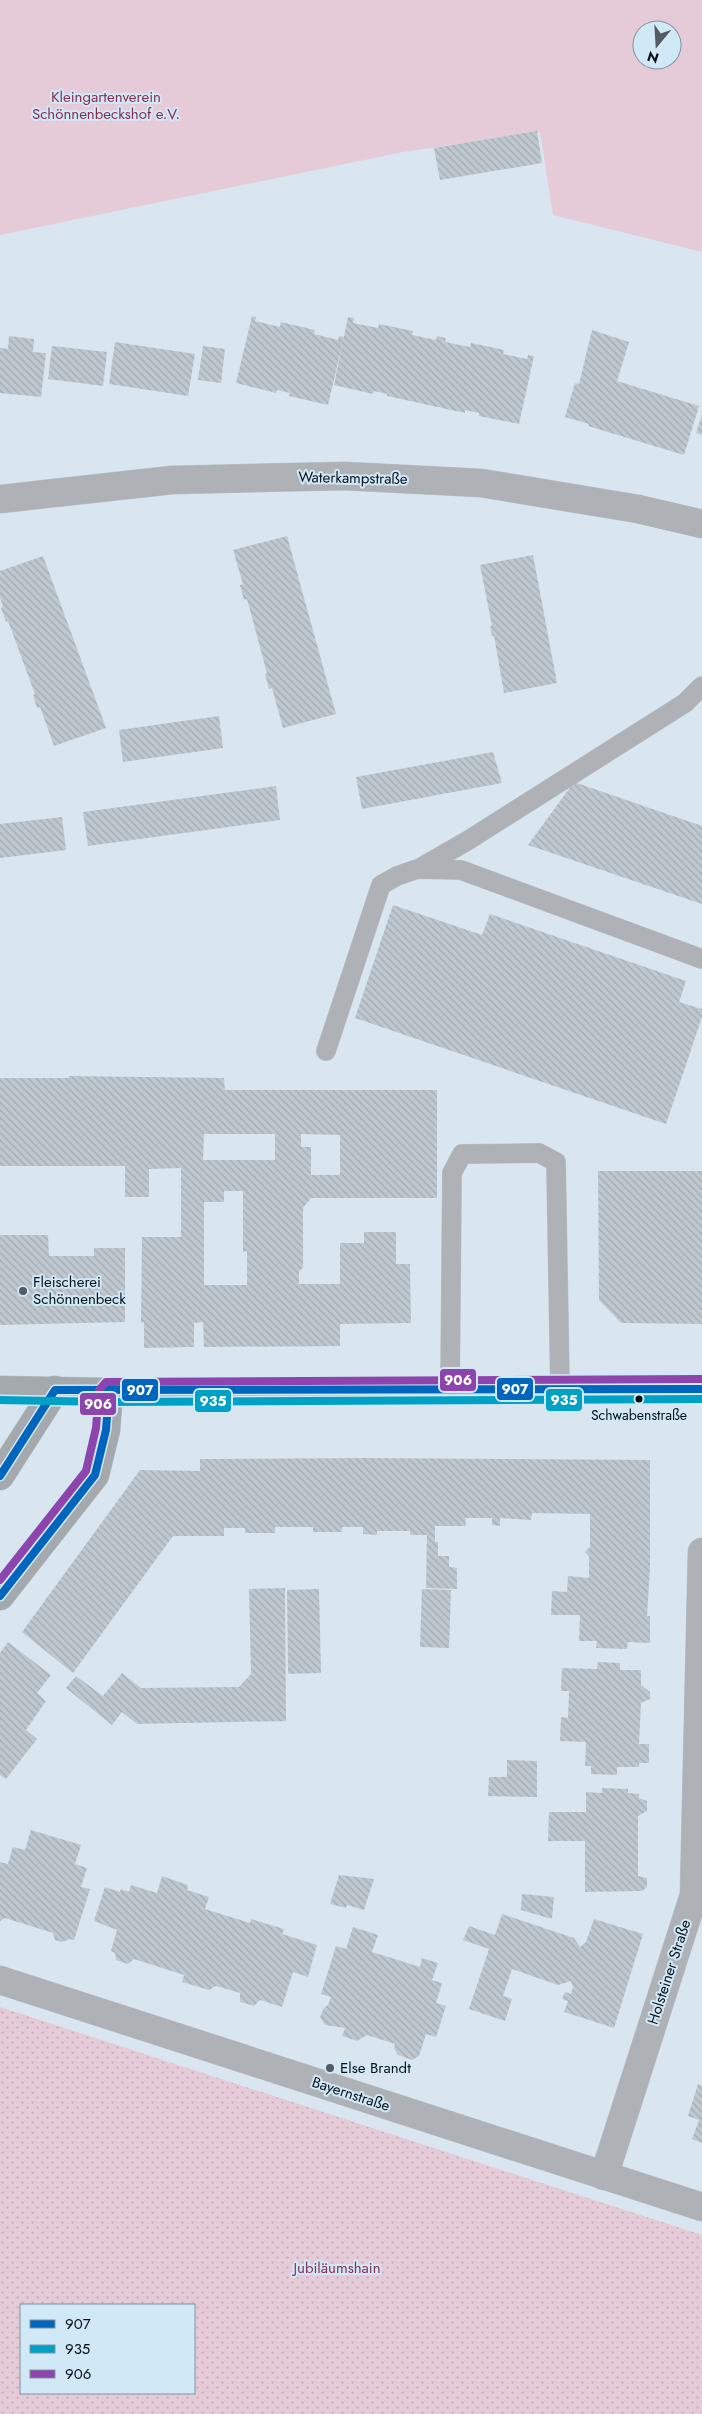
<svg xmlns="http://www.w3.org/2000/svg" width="702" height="2414" font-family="Jost,sans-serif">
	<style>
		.green { fill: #e5cbd8; fill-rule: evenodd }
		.park { fill: url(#park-dots); fill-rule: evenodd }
		.building { fill: url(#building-back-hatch); fill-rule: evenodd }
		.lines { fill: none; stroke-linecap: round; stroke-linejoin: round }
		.lane-casing { stroke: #b9c3cb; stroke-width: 20 }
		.street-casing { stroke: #b9c3cb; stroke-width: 29 }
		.secondary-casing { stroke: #b9c3cb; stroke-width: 29 }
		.lane { stroke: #aeb2b6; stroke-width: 19 }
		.street { stroke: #aeb2b6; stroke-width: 28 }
		.secondary { stroke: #a3a9ad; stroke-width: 28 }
		.bus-1-casing { stroke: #d1e8f7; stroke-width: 11 }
		.bus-2-casing { stroke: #d1e8f7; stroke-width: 11 }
		.bus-3-casing { stroke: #d1e8f7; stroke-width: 11 }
		.bus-1 { stroke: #0065bd; stroke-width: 8 }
		.bus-2 { stroke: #00a1c5; stroke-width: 8 }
		.bus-3 { stroke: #8e44ad; stroke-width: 8 }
		.poi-dot { fill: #525c62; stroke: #d1e8f7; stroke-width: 2 }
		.bus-dot { fill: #091116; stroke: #d1e8f7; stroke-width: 2 }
		.labels { text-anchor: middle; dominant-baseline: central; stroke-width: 4; stroke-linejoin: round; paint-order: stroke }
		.bus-label { font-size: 14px; fill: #091116; stroke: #d1e8f7 }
		.park-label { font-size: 15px; fill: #892e50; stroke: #d1e8f7 }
		.street-label { font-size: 15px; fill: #091116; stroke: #d1e8f7 }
		.poi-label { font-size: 15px; fill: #091116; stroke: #d1e8f7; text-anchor: start }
		.line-badge { stroke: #d1e8f7; stroke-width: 2 }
		.badge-label { font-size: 14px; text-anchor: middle; font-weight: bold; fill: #fff }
	</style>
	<defs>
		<pattern id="park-dots" width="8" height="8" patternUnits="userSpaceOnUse" patternTransform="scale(1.25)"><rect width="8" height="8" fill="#e5cbd8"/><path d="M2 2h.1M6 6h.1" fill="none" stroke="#c3adb9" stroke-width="1.8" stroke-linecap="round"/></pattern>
		<pattern id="building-back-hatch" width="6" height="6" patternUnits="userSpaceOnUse" patternTransform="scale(1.25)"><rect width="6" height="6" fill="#bfc8cf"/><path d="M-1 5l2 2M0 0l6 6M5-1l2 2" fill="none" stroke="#a3abb1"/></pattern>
	</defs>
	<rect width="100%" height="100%" fill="#d9e6ef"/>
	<!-- green -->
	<path class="green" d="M0,0H702V252L553,215L540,132L403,152L0,235ZM642,30H672V60H642Z"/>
	<!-- park -->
	<path class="park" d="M0,2007L702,2235V2414H0ZM21,2305H194V2393H21Z"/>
	<!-- building -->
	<g class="building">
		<path d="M537,131L542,163L440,180L434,148Z"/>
		<path d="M252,316L256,317L255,321L280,327L281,322L315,330L314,334L338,340L339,336L344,337L328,405L289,396L290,393L277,390L276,393L236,383Z"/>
		<path d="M348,317L354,318L353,323L378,328L379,324L413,331L412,335L436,340L437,336L446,338L445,342L470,347L471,343L504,350L503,354L527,359L528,355L534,356L519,424L479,416V413L465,410V413L387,396V394L374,391L373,394L334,385Z"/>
		<path d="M592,330L629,342L617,381L699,406L684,455L588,426L589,424L565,417L575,383L579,384Z"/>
		<path d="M9,336L34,339L33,352L46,353L41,397L0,393V348L8,349Z"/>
		<path d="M115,342L195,354L188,396L109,384Z"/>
		<path d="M52,346L107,352L103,386L48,379Z"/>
		<path d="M203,346L225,349L221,383L198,380Z"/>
		<path d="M702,415V435L696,433Z"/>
		<path d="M287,536L336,714L283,728L272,688L269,689L265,674L267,673L247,599L244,600L240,585L243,584L233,550Z"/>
		<path d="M533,555L557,683L504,693L494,636H492L490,626H492L480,565Z"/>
		<path d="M43,556L106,728L54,746L40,707L37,708L33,695L35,694L8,621L6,622L1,608L3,607L0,597V571Z"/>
		<path d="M219,716L223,748L123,762L119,730Z"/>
		<path d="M493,752L502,783L362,809L356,777Z"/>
		<path d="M574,782L702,826V904L528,845Z"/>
		<path d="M276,786L280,820L88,846L83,812Z"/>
		<path d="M62,817L66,850L0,858V824Z"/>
		<path d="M393,905L482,935L490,914L686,981L679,1002L702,1009V1017L666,1124L355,1018Z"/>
		<path d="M69,1076L224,1078L225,1090H437V1198H311L303,1208V1267L299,1272V1284H340V1243H364V1232H396V1264H410L411,1323L340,1324V1346L204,1347L203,1322L194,1323V1347L144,1348V1322L141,1323L142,1237H181V1168L149,1169V1197H125V1166H0V1078H69ZM204,1134H275V1160H203ZM301,1134L340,1135V1175H311V1147H301ZM224,1191H243V1252L247,1251V1285H204V1202H224Z"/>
		<path d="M598,1171H702V1324L621,1323L599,1300Z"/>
		<path d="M0,1235H48L49,1256H94V1248H125V1322L0,1325Z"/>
		<path d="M363,1458L650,1460V1568L647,1616H650V1643L628,1642L627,1649L596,1648L597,1641H579L580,1615H551L552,1591L567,1592L568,1576L589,1578V1556L585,1552L590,1547V1514L532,1513L531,1520L500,1518V1526L492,1525V1518H465L466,1526H435V1542H438V1556H449V1567L457,1568V1589L426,1588L427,1535H410V1531H377V1535L363,1534V1527H342V1532H313V1527H275V1533H245V1528H224V1536H173L73,1673L22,1632L140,1470L200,1471V1459Z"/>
		<path d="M285,1588L286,1721L137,1724L122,1712L112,1725L66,1688L76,1676L103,1696L122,1673L141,1688L239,1687L251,1674L249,1589Z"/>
		<path d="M319,1589L321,1673L288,1674L287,1590Z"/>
		<path d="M422,1589L451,1590L449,1648L420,1647Z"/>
		<path d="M8,1642L51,1675L37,1693L46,1701L26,1730L37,1739L6,1779L0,1775V1653Z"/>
		<path d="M598,1662L620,1663V1670H641V1685L650,1692V1699L641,1703L639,1744H649V1763H639V1767H617V1775L591,1774V1766H585L586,1742L560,1741L561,1717L568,1718L569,1691H561L562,1668L597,1669Z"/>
		<path d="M507,1760L537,1761V1797L488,1796L489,1777H507Z"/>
		<path d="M602,1788L628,1789V1793L639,1794V1798L647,1801V1811L638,1816V1876L647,1878V1887L642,1891L585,1892V1841H548L549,1812H586V1792L602,1793Z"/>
		<path d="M31,1830L81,1845L75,1864L87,1868L81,1887L90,1889L74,1940L70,1939L62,1942L55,1940L53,1933L5,1918L0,1921V1862L8,1864L13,1847L25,1850Z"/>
		<path d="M339,1875L374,1879L364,1910L347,1905L346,1908L330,1904Z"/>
		<path d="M162,1876L188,1885L187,1890L209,1897L205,1909L250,1923L251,1919L284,1929L282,1934L317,1945L308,1977L293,1972L282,2007L260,2000L254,2006L240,2002V1993L216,1986L209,1990L182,1982L184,1975L134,1959L128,1964L116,1960L115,1953L111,1951L117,1930L94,1921L105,1887L120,1892L121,1889L129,1892L131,1885L157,1893Z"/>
		<path d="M522,1894L554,1897L552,1919L521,1910Z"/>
		<path d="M502,1914L574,1938L580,1947L586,1942L594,1919L643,1934L614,2028L564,2012L568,2001L562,1999L565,1992L571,1994L573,1987L571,1981L558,1985L512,1969L503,1996L512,1999L505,2021L469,2009L489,1949L463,1940L469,1926L495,1935Z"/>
		<path d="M353,1927L378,1935L372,1952L420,1967L422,1958L438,1963L432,1980L442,1983L436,2003L446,2006L436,2037L426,2034L419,2056L412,2060L398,2055L394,2048L395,2044L367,2035L357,2041L342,2036L345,2028L325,2025L320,2017L324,2008L328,2005L331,1997L321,1994L336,1946L346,1949Z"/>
		<path d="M698,2084L702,2086V2143L692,2139L699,2120L688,2116Z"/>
	</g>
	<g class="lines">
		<!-- lane casing -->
		<g class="lane-casing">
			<g id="lane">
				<path d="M420,868L467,841L685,703L702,686"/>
				<path d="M326,1051L381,885L397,876L417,869L461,870L702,959"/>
				<path d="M450,1389L452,1173L462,1154L539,1153L556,1162L560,1388"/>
			</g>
		</g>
		<!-- street casing -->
		<g class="street-casing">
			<g id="street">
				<path d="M0,499L172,480L344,476L481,483L638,509L702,524"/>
				<path d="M0,1980L702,2207"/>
				<path d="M604,2176L694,1895L702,1552"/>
			</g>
		</g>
		<!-- secondary casing -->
		<g class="secondary-casing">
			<g id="secondary">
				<path d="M0,1390L109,1392L702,1389"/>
				<path d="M0,1476L55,1390"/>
				<path d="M0,1596L95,1475L106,1430L109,1392"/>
			</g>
		</g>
		<!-- lane -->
		<use href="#lane" class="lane"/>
		<!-- street -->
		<use href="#street" class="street"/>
		<!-- secondary -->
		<use href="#secondary" class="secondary"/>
		<!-- bus-1 casing -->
		<g class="bus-1-casing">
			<g id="bus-1">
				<path d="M0,1476L55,1390L702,1389"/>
				<path d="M0,1596L95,1475L106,1430L109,1392"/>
			</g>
		</g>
		<!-- bus-2 casing -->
		<g class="bus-2-casing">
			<path id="bus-2" d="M0,1400L109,1402L702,1399"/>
		</g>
		<!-- bus-3 casing -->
		<g class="bus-3-casing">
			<path id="bus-3" d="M0,1580L86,1471L96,1428L99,1390L106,1382L702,1379"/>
		</g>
		<!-- bus-1 -->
		<use href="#bus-1" class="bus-1"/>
		<!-- bus-2 -->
		<use href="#bus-2" class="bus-2"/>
		<!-- bus-3 -->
		<use href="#bus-3" class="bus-3"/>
	</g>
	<!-- markers -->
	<g class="poi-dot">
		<circle cx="23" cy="1291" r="5"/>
		<circle cx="330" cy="2068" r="5"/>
	</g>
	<circle class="bus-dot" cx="639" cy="1399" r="4.5"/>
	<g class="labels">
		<!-- bus labels -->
		<g class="bus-label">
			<text x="639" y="1415">Schwabenstraße</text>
		</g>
		<!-- park labels -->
		<g class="park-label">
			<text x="106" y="97">Kleingartenverein<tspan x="106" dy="17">Schönnenbeckshof e.V.</tspan></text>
			<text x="337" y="2268">Jubiläumshain</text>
		</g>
		<!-- street labels -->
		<g class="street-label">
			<text transform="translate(353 478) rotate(1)">Waterkampstraße</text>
			<text transform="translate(669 1972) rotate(-72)">Holsteiner Straße</text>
			<text transform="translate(351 2094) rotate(18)">Bayernstraße</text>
		</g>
		<!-- poi labels -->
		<g class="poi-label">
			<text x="33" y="1282">Fleischerei<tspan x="33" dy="17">Schönnenbeck</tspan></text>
			<text x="340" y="2068">Else Brandt</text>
		</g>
	</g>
	<g class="line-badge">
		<rect x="439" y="1368" width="38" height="24" rx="5" fill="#8e44ad"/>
		<rect x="496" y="1377" width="38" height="24" rx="5" fill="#0065bd"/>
		<rect x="121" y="1378" width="38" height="24" rx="5" fill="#0065bd"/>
		<rect x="545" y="1388" width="38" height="24" rx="5" fill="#00a1c5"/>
		<rect x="194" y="1389" width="38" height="24" rx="5" fill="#00a1c5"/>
		<rect x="79" y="1392" width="38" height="24" rx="5" fill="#8e44ad"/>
	</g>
	<g class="badge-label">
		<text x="458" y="1385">906</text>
		<text x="515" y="1394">907</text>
		<text x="140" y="1395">907</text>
		<text x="564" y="1405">935</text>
		<text x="213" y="1406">935</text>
		<text x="98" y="1409">906</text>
	</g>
	<!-- legend -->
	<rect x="20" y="2304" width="175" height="90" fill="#d1e8f7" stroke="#81929d"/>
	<rect x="30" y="2320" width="25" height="8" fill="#0065bd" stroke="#81929d"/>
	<text x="65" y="2329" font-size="15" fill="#091116">907</text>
	<rect x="30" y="2345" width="25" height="8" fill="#00a1c5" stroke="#81929d"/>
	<text x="65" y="2354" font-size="15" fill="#091116">935</text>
	<rect x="30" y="2370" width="25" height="8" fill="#8e44ad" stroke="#81929d"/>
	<text x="65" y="2379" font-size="15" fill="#091116">906</text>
	<!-- north arrow -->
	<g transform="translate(657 45) rotate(198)"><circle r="24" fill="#d1e8f7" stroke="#81929d"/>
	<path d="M0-4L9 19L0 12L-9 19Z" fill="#525c62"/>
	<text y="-8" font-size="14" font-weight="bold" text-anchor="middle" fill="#091116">N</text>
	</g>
</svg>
